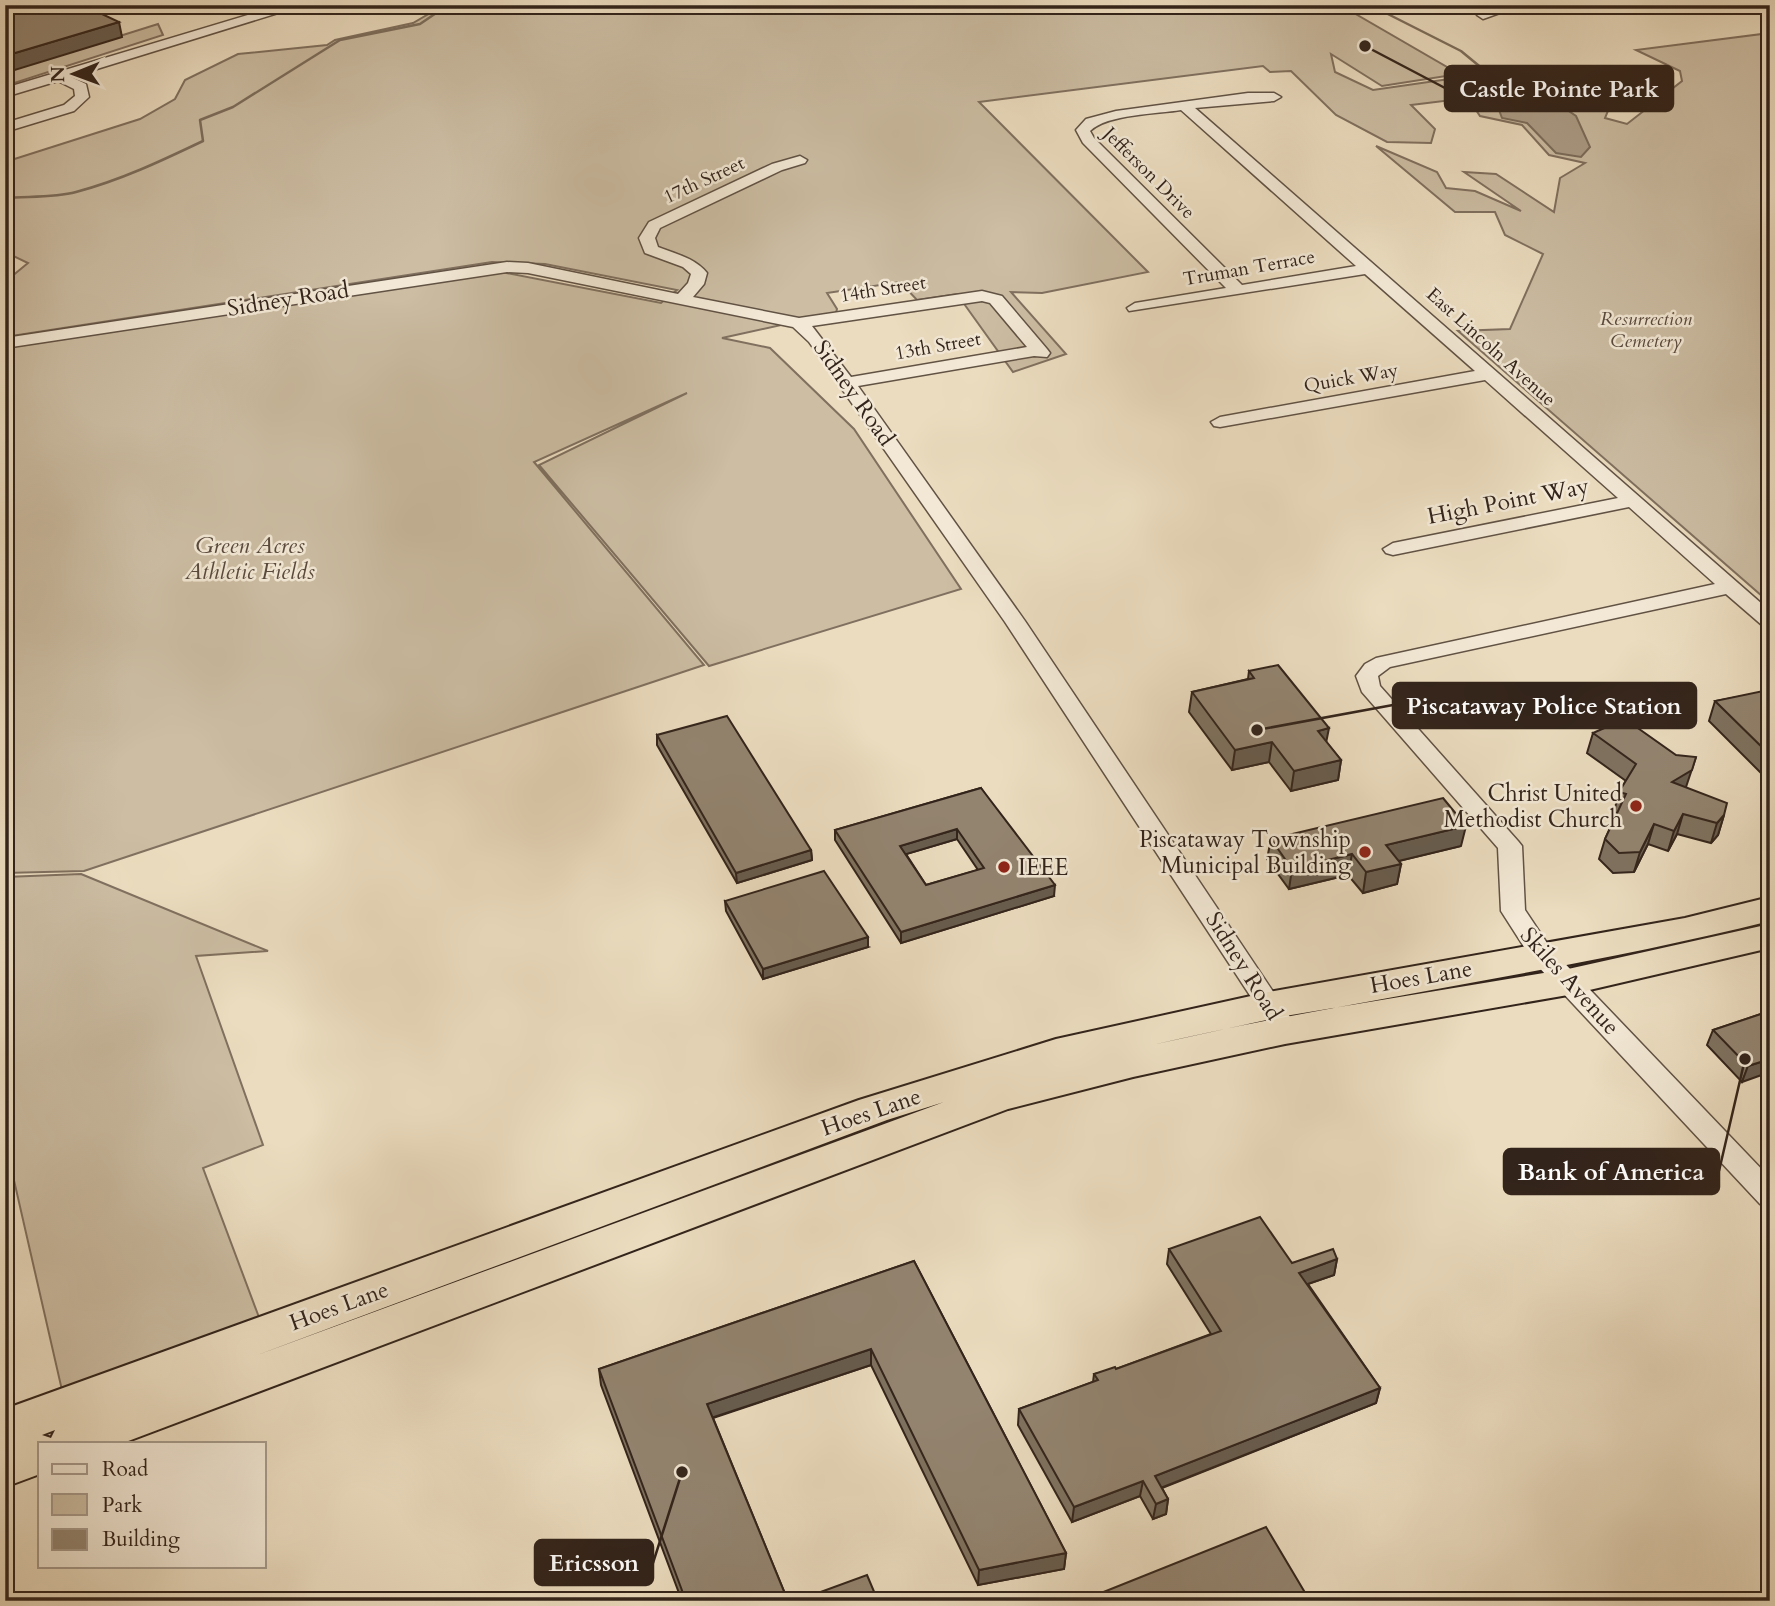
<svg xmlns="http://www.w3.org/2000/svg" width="1775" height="1606" font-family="Cardo,serif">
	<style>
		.green { fill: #ccbda3; stroke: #80705f; stroke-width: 2 }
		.water { fill: #ac9d87; stroke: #7c6d5c; stroke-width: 2 }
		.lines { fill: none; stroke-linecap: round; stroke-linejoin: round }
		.stream { stroke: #7c6d5c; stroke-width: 2.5 }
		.minor-casing { stroke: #615244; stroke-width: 3 }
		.highway-casing { stroke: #33241b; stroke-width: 4 }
		.minor { fill: #f2e8d5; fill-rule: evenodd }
		.highway { fill: #ebdcbf; fill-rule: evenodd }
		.wall { fill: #7e7260; stroke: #33241b; stroke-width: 2; fill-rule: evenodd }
		.shaded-wall { fill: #675c4e; stroke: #33241b; stroke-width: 2 }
		.building { fill: #938470; stroke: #33241b; stroke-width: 2; fill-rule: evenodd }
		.poi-dot { fill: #8f2418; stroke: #f2e8d5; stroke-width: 2.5 }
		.labels { text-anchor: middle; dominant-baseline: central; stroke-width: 5; stroke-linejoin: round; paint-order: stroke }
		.far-street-label { font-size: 19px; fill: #33241b; stroke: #f2e8d5 }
		.far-park-label { font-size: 19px; font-style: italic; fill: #594a3d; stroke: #f2e8d5 }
		.street-label { font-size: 23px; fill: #33241b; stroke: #f2e8d5 }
		.park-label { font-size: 23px; font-style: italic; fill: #594a3d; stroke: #f2e8d5 }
		.poi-label { font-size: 23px; fill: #33241b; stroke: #f2e8d5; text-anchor: end }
		.leader { fill: none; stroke: #33241b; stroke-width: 2.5 }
		.callout-dot { fill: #33241b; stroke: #f2e8d5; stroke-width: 2.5 }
		.callout { fill: #33241b; stroke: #33241b; stroke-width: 2.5 }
		.callout-label { font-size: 24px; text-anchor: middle; font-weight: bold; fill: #fff }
	</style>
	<rect width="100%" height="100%" fill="#ebdcbf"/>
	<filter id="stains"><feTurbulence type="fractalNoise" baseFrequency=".00286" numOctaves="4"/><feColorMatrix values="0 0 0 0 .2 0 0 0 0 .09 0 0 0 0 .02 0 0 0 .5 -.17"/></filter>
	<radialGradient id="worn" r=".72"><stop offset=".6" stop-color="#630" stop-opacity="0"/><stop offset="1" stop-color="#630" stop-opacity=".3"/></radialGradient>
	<!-- green -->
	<g class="green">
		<path d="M444,5H1340L1459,74L1382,86L1331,54L1335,72L1373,90L1484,74L1583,68L1614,96L1605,118L1627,124L1682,81L1680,71L1636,50L1770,33V603L1458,331L1510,329L1543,254L1505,235L1495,212H1455L1376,146L1437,172L1446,188L1475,191L1521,211L1464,172L1496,174L1554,212L1560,178L1585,163L1549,155L1522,125L1480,116L1468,98L1411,105L1435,129L1431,143L1387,142L1336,115L1291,71L1270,72L1263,66L979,102L1148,272L1042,293L1011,292L1066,354L1013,372L957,294L917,300L900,282L827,293L837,309L836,313L722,338L770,348L854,429L961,589L709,666L539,465L687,393L534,462L704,665L84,871L5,873V347L501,272L661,303L677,290L545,264L492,262L5,337V282L28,263L5,252V162L140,119L175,99L185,80L238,54L327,45L335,40L413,23Z"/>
		<path d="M158,24L163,35L5,86V72Z"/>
		<path d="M81,874L268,951L196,956L263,1145L203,1168L263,1328L64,1399L5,1141V877Z"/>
	</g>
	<!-- water -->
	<path class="water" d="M1542,93L1576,116L1590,147L1581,157L1556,153L1527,123L1502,118L1493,94Z"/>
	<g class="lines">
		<!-- stream -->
		<g class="stream">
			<path d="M1370,5L1461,51L1512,93"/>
			<path d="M5,198C28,196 54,198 76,192C121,180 161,161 203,141L200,120L233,107L340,40L420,24L448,5"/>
		</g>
		<!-- minor casing -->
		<g class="minor-casing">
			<g id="minor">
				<path d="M281,5H304L71,77L86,84L89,97L74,111L5,132V123L64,105L75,96L74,89L58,81L5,97V88Z"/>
				<path d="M1502,5H1522L1483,19L1477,15Z"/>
				<path d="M1248,93H1274L1281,97L1274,101L1195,108L1770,611V628L1763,626L1726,594L1390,667L1378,676L1380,686L1518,841L1522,846L1525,910L1551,949L1770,1178V1207L1760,1204L1533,961L1501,911L1498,848L1362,692L1356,676L1365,664L1376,658L1715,584L1629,507L1393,555L1386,553L1383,549L1393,543L1618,498L1485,380L1220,427L1214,426L1211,422L1220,417L1475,371L1365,274L1129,311L1127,308L1135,303L1226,288L1083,143L1076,130L1086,119L1116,111ZM1181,110L1356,266L1242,285L1094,138L1090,131C1107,114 1158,114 1181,110Z"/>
				<path d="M800,156L807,160L805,163L782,170L660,228L655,238L658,247C676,254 695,258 707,273L704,284L693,297L799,318L982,291L1002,296L1047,349L1050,353L1047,357L1034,356L858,386L1025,621L1288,1014L1292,1020L1288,1026L1279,1029L1270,1026L1005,622L809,342L793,327L528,273L507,272L5,348V338L507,262L528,263L678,294L688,283L691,274L683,267L645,253L639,238L649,222L772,164ZM982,301L990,303L1027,347L851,377L812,326Z"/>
			</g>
		</g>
		<!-- highway casing -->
		<g class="highway-casing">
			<path id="highway" d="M1770,897V921C1566,972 1357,998 1152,1045L1285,1016L1568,969L1770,924V948L1568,995L1285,1044L1133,1077L1008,1109L123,1443H40V1474L5,1487V1409L859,1100L1056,1039L1269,992L1685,918ZM944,1102L241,1361L887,1120ZM55,1430L51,1438L42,1435Z"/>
		</g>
		<!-- minor -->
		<use href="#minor" class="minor"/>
		<!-- highway -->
		<use href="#highway" class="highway"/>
	</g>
	<!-- wall -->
	<g class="wall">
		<path d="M1249,671L1326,742L1341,760L1338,780L1291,791L1269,762L1232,770L1189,712L1192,692L1248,679Z"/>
		<path d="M1770,691V778L1767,779L1709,721L1715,701Z"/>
		<path d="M1593,733L1686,788L1724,815L1718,835L1711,843L1677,834L1668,851L1648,844L1634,872L1613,873L1599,859L1605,839L1617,813L1614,812L1619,792L1626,781L1587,753Z"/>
		<path d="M657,735L811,850L812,860L737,883L657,745Z"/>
		<path d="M981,788L1054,896L901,943L835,840V830ZM957,839L978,870L926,885L906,854Z"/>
		<path d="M1271,839L1461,846L1399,861L1401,864L1397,884L1363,893L1348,875L1289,889L1267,859Z"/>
		<path d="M725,901L868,947L763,979L726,911Z"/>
		<path d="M1770,1011L1742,1082L1707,1045L1713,1030Z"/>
		<path d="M1169,1249L1292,1263L1337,1259L1334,1275L1308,1284L1380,1388L1376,1403L1162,1488L1168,1499L1166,1514L1153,1519L1140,1496L1072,1522L1018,1425L1019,1409L1093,1382L1094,1374L1116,1369L1211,1334L1167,1264Z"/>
		<path d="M914,1261L1066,1553L1064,1569L978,1585L871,1365L713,1418L788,1601H682L601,1385L599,1369Z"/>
	</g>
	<!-- shaded-wall -->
	<g class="shaded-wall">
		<path d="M119,22L122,37L5,73V56Z"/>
		<path d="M1329,728L1325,748L1318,731Z"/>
		<path d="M1272,742L1269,762L1232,770L1235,750Z"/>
		<path d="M1696,757L1685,790L1672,782Z"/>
		<path d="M1341,760L1338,780L1291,791L1294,771Z"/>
		<path d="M1683,814L1677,834L1668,851L1674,831Z"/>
		<path d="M1724,815L1718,835L1711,843L1717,823Z"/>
		<path d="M1654,824L1648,844L1634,872L1640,852Z"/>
		<path d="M1466,826L1461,846L1382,865L1386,845Z"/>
		<path d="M957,829V839L900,856V846Z"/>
		<path d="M811,850L812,860L737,883L736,873Z"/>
		<path d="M1352,854L1348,875L1289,889L1292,869Z"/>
		<path d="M1401,864L1397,884L1363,893L1366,872Z"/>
		<path d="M1055,885L1054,896L901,943V932Z"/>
		<path d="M868,937V947L763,979V969Z"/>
		<path d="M1770,1059V1072L1742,1082L1748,1066Z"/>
		<path d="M1337,1259L1334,1275L1296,1288L1299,1273Z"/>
		<path d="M871,1349V1365L708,1419L707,1404Z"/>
		<path d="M1380,1388L1376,1403L1153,1491L1155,1476Z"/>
		<path d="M1143,1481L1140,1496L1072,1522L1074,1507Z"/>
		<path d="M1168,1499L1166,1514L1153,1519L1156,1504Z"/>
		<path d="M1066,1553L1064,1569L978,1585L979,1570Z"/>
	</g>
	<!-- building -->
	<g class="building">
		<path d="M5,5H83L119,22L5,56Z"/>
		<path d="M1278,665L1329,728L1318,731L1341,760L1294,771L1272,742L1235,750L1192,692L1254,678L1249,671Z"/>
		<path d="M1768,690L1770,691V755L1715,701Z"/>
		<path d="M727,716L811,850L736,873L657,735Z"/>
		<path d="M1625,719L1676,755L1696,757L1692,770L1672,782L1727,803L1724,815L1717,823L1683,814L1674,831L1654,824L1640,852L1619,853L1605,839L1626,794L1619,792L1636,764L1593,733Z"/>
		<path d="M981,788L1055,885L901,932L835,830ZM957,829L984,868L926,885L900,846Z"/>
		<path d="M1443,798L1466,826L1386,845L1401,864L1366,872L1352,854L1292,869L1271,839Z"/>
		<path d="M824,871L868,937L763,969L725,901Z"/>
		<path d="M1770,1011V1059L1748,1066L1713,1030Z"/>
		<path d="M1260,1217L1292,1263L1333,1249L1337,1259L1299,1273L1380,1388L1155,1476L1168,1499L1156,1504L1143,1481L1074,1507L1019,1409L1098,1380L1094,1374L1115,1367L1116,1369L1221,1331L1169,1249Z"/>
		<path d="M914,1261L1066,1553L979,1570L871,1349L707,1404L788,1601H686L599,1369Z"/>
		<path d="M1266,1527L1310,1601H1081Z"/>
		<path d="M867,1575L878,1601H796Z"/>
	</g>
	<!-- markers -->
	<g class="poi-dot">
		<circle cx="1636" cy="806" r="7"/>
		<circle cx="1365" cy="852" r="7"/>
		<circle cx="1004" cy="867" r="7"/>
	</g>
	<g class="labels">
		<!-- far-street labels -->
		<g class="far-street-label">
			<text transform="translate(1149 173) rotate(45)">Jefferson Drive</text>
			<text transform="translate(704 180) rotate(-25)">17th Street</text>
			<text transform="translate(1249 268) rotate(-10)">Truman Terrace</text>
			<text transform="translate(883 289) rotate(-9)">14th Street</text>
			<text transform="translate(938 346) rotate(-10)">13th Street</text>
			<text transform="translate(1491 347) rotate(42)">East Lincoln Avenue</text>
			<text transform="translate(1351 378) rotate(-10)">Quick Way</text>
		</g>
		<!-- far-park labels -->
		<g class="far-park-label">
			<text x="1646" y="319">Resurrection<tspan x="1646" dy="22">Cemetery</tspan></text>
		</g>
		<!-- street labels -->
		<g class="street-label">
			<text transform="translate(288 299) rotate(-9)">Sidney Road</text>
			<text transform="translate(854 393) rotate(55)">Sidney Road</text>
			<text transform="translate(1508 501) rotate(-11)">High Point Way</text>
			<text transform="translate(1244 966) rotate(58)">Sidney Road</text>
			<text transform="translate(1421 977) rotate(-10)">Hoes Lane</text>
			<text transform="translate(1570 981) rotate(48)">Skiles Avenue</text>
			<text transform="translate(871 1112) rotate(-19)">Hoes Lane</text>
			<text transform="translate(339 1306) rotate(-20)">Hoes Lane</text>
		</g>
		<!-- park labels -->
		<g class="park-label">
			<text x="250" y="545">Green Acres<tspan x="250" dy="26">Athletic Fields</tspan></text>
		</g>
		<!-- poi labels -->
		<g class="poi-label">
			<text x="1622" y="793">Christ United<tspan x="1622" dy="26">Methodist Church</tspan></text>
			<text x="1351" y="839">Piscataway Township<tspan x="1351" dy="26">Municipal Building</tspan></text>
			<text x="1018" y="867" text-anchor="start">IEEE</text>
		</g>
	</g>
	<!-- callouts -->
	<path class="leader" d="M1365 46L1445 88M1257 730L1393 705M1745 1059L1719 1171M682 1472L653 1563"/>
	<g class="callout-dot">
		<circle cx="1365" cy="46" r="7"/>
		<circle cx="1257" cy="730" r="7"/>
		<circle cx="1745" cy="1059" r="7"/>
		<circle cx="682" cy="1472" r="7"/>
	</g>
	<g class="callout">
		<rect x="1445" y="66" width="228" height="45" rx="7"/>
		<rect x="1393" y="683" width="303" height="45" rx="7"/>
		<rect x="1504" y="1149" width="215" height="45" rx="7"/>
		<rect x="535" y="1540" width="118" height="45" rx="7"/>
	</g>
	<g class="callout-label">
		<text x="1559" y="97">Castle Pointe Park</text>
		<text x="1544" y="714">Piscataway Police Station</text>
		<text x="1611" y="1180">Bank of America</text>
		<text x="594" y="1571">Ericsson</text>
	</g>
	<!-- margin -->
	<rect width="1775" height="1606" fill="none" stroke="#ebdcbf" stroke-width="28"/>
	<rect x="7" y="7" width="1761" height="1592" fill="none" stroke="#33241b" stroke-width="3.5"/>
	<rect x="14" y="14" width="1747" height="1578" fill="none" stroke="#33241b" stroke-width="2"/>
	<!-- legend -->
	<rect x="38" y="1442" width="228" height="126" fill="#f2e8d5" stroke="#a69a8b" stroke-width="2"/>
	<rect x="52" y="1464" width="35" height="10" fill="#f2e8d5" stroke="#a69a8b" stroke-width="2"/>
	<text x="102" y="1476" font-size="21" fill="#33241b">Road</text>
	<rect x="52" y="1494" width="35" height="21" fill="#ccbda3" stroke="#a69a8b" stroke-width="2"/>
	<text x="102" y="1512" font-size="21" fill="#33241b">Park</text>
	<rect x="52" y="1529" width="35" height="21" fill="#938470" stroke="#a69a8b" stroke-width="2"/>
	<text x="102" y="1546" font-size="21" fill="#33241b">Building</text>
	<!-- north arrow -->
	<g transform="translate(74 74) rotate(269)" stroke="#f2e8d5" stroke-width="5" paint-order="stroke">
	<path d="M0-5L12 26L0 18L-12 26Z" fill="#33241b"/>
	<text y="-10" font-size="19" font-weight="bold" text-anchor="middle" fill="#33241b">N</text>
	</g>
	<rect width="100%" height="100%" filter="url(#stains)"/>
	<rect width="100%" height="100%" fill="url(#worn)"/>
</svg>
